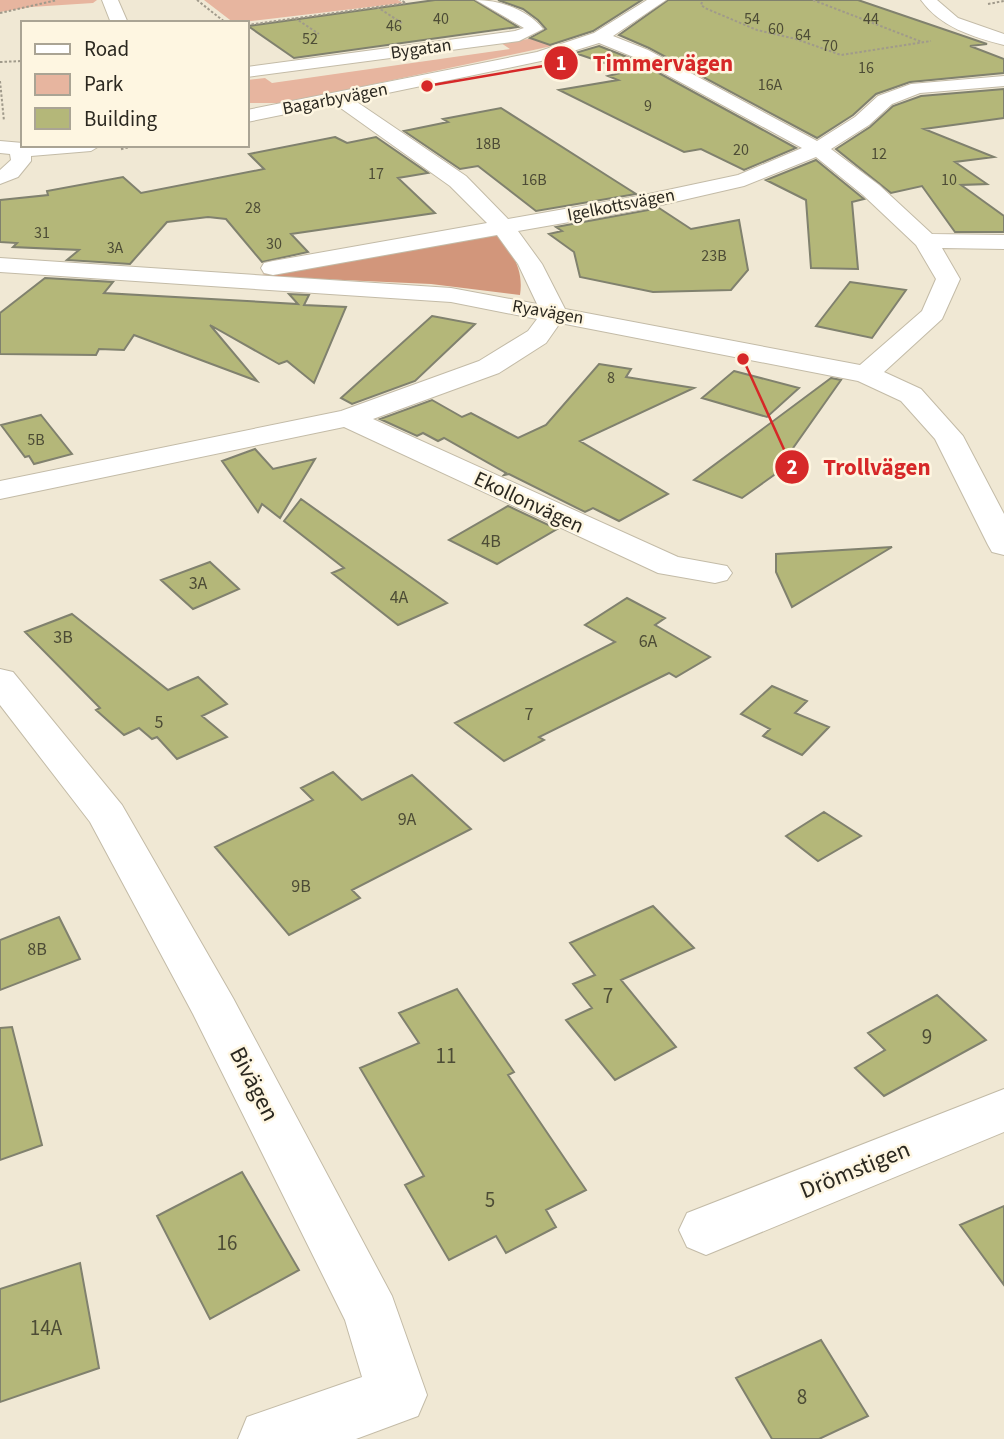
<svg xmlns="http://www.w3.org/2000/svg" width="1004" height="1439" font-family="'Source Sans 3',sans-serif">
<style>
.green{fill:#e7b59f}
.forest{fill:#d2967b}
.building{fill:#b4b779;stroke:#80816e;stroke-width:2}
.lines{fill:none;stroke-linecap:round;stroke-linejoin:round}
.minor-casing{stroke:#c3bba7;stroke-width:2}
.path-far1{stroke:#a09a8b;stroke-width:2;stroke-dasharray:2.5 2;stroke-linecap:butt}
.path{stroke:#a09a8b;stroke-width:2.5;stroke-dasharray:2.5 2;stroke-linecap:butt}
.minor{fill:#fff;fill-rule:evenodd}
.labels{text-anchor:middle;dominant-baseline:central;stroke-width:5;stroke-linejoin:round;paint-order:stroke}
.far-number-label{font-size:16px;fill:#4d4c36}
.far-street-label{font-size:18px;fill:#2b2820;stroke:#fef6e1}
.number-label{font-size:18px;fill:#4d4c36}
.street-label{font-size:21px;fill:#2b2820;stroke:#fef6e1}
.near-number-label{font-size:21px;fill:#4d4c36}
.near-street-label{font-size:24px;fill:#2b2820;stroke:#fef6e1}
.leader{fill:none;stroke:#d62828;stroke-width:2.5}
.callout-dot{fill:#d62828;stroke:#fef6e1;stroke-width:2.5}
.mark-label{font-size:21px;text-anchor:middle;font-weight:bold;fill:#fff}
.callout-label{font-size:23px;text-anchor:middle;font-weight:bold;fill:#d62828;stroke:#fef6e1;stroke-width:5;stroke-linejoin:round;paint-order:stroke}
</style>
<rect width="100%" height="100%" fill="#f0e8d4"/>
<path class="green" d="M0 0H97L93 3 31 7 0 12Z
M204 0H398L403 3 234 23Z
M535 38 552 46 285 103H247V80L265 78 272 83 510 49 501 43Z"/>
<path class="forest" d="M498 233C512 253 524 269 520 295L431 284 276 277 262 274Z"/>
<path class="building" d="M435 0H474L518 27 294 58 248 26Z
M498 0H642L593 31 550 45 530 38 546 29 538 20 523 9Z
M668 0H858L987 44 970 46 1004 59V73L910 82 876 94 853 115 817 138 649 48 619 35Z
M599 46 635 60 796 148 744 170 701 149 684 152 559 90 618 80 608 76 628 71 575 53Z
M1004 89V118L924 129 994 157 955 162 987 184 961 185 1004 216V232H955L922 186 891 193 836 149 870 127 893 106 921 96Z
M501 108 614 180 636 194 536 211 478 166 460 169 404 131 448 122 443 119Z
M335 137 347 143 376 137 428 173 398 178 435 213 291 234 308 252 262 262 226 219 208 217 167 222 130 264 67 260 79 250 13 247 17 243 0 242V200L48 195 47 191 123 177 141 193 264 169 249 154Z
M816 160 864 199 852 202 858 269 811 268 806 200 766 180Z
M659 208 691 229 739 220 748 270 731 290 653 292 580 277 574 252 549 234 562 231 556 227Z
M45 278 113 282 104 293 298 304 289 294 309 295 304 305 346 307 314 383 287 361 279 364 210 325 257 381 134 335 124 350 99 349 96 355 0 354V313Z
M850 282 906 290 872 338 816 326Z
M432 316 475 324 415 381 352 404 341 398Z
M599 364 631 369 626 377 694 388 580 441 668 494 619 521 593 508 585 512 509 474 504 475 506 473 444 438 438 441 423 433 417 436 380 419 432 400 462 417 471 413 518 438 546 425Z
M734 371 799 388 767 417 702 398Z
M831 378 841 380 774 475 742 498 694 480Z
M41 415 72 454 34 464 29 456 25 457 1 425Z
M255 449 273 469 315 459 280 518 262 504 258 512 222 461Z
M301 499 447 603 398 625 332 573 344 568 284 521Z
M508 506 557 529 497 564 449 540Z
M892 547 792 607 776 572V554Z
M210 562 239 589 193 609 161 580Z
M627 598 665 618 655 625 710 657 676 677 669 673 539 737 544 740 504 761 455 723 615 642 585 625Z
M72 614 168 690 198 677 227 704 202 716 227 737 177 759 157 737 152 739 139 728 124 735 96 710 100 708 25 632Z
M772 686 807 701 795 713 829 727 802 755 763 736 770 729 741 714Z
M333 772 362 800 412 775 471 829 352 890 360 898 289 935 215 847 313 800 301 788Z
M824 812 861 836 818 861 786 836Z
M653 906 694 948 621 980 676 1047 615 1080 566 1020 592 1008 573 984 595 975 570 943Z
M59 917 80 959 0 990V940Z
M457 989 514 1072 508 1075 586 1190 546 1210 556 1227 506 1253 496 1236 449 1260 405 1185 424 1176 360 1068 419 1043 399 1013Z
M937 995 986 1040 884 1096 855 1068 885 1050 868 1033Z
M12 1027 42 1145 0 1160V1028Z
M242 1172 299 1270 210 1319 157 1216Z
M1004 1206V1285L960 1225Z
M80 1263 99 1368 0 1402V1289Z
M821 1340 868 1416 819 1439H772L736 1378Z"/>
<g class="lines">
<defs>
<path id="minor" d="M102 0H118L128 23H111Z
M476 0C500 0 528 10 543 29L519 41 247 77V67L515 31 524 28Z
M647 0H666L613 36 648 50 817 141 855 117 878 96 911 84 1004 76V86L920 93 892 104 869 125 831 149 879 185 932 234 1004 235V249L942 248 960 279 942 319 884 372 921 389 963 436 1004 514V555L992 552 988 545 935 439 901 401 858 381 560 323 546 343 499 373 373 419 678 557 727 566 732 573 727 580 715 583 658 573 344 427 0 499V481L341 411 479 361 528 331 537 319 451 302 0 272V258L451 288 537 304 518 264 497 235 273 275 264 273 261 268 264 263 273 261 487 223 450 186 335 104 247 122V110L537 52 594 33ZM599 43 636 58 802 148 738 175 644 195 508 219 466 176 354 100 541 61ZM816 157 863 195 916 245 936 279 922 311 860 365 565 309 542 264 518 231 644 209 744 186Z
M921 0H937L958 18 1004 34V45C973 37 940 27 921 0Z
M0 141 23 143V145H101L91 151 31 156V161L18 177 0 184V170L11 160 10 154 0 153Z
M0 669 13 672 122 805 233 998 392 1296 427 1395 418 1416 356 1439H238L247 1417 362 1377 345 1320 193 1014 90 822 0 705Z
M1004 1089V1132L706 1255 687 1247 679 1230 687 1213Z"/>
</defs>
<use href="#minor" class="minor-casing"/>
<path class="path-far1" d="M197 0 226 23
M813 0 922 42
M702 2 701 5 705 8 757 30 796 39 841 55 931 41
M988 4 1004 1
M377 7 402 23
M0 13 57 0
M295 18 319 34
M247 25 406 3 400 0
M0 62 23 61
M0 81 4 121"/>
<path class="path" d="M121 149 137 145"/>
<use href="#minor" class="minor"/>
</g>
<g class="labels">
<g class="far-number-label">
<text x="441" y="19">40</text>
<text x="752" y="19">54</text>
<text x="871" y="19">44</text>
<text x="394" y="26">46</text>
<text x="776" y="29">60</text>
<text x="803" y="35">64</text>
<text x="310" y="39">52</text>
<text x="830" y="46">70</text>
<text x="866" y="68">16</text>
<text x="770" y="85">16A</text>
<text x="648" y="106">9</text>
<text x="488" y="144">18B</text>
<text x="741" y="150">20</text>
<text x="879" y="154">12</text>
<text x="376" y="174">17</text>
<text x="534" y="180">16B</text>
<text x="949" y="180">10</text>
<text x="253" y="208">28</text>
<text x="42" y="233">31</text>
<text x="274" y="244">30</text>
<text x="115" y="248">3A</text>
<text x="714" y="256">23B</text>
<text x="611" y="378">8</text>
<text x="36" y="440">5B</text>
</g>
<g class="far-street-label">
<text transform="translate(421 49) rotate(-8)">Bygatan</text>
<text transform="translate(335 99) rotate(-11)">Bagarbyvägen</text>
<text transform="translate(621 205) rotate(-11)">Igelkottsvägen</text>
<text transform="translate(548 312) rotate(10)">Ryavägen</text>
</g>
<g class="number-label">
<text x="491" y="541">4B</text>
<text x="198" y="583">3A</text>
<text x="399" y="597">4A</text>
<text x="63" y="637">3B</text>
<text x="648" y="641">6A</text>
<text x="529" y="714">7</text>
<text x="159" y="722">5</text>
<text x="407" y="819">9A</text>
<text x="301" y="886">9B</text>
<text x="37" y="949">8B</text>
</g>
<g class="street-label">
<text transform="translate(529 502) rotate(25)">Ekollonvägen</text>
</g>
<g class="near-number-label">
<text x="608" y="996">7</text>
<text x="927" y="1037">9</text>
<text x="446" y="1056">11</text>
<text x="490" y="1200">5</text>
<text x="227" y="1243">16</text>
<text x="46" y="1328">14A</text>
<text x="802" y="1397">8</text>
</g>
<g class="near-street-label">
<text transform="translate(254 1084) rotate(63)">Bivägen</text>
<text transform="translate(855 1170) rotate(-22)">Drömstigen</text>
</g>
</g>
<path class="leader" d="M427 86L561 63M743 359L792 467"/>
<g class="callout-dot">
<circle cx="427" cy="86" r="7"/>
<circle cx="743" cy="359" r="7"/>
<circle cx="561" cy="63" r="18"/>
<circle cx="792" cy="467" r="18"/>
</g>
<g class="mark-label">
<text x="561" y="70">1</text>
<text x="792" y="474">2</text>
</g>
<g class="callout-label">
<text x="663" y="71">Timmervägen</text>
<text x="877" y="475">Trollvägen</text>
</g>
<rect x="21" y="21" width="228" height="126" fill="#fef6e1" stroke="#aaa494" stroke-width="2"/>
<rect x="35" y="44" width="35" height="10" fill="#ffffff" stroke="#aaa494" stroke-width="2"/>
<text x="84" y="56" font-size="21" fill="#2b2820">Road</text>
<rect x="35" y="74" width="35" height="21" fill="#e7b59f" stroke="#aaa494" stroke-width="2"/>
<text x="84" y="91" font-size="21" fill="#2b2820">Park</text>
<rect x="35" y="108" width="35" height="21" fill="#b4b779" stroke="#aaa494" stroke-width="2"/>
<text x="84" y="126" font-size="21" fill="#2b2820">Building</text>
</svg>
